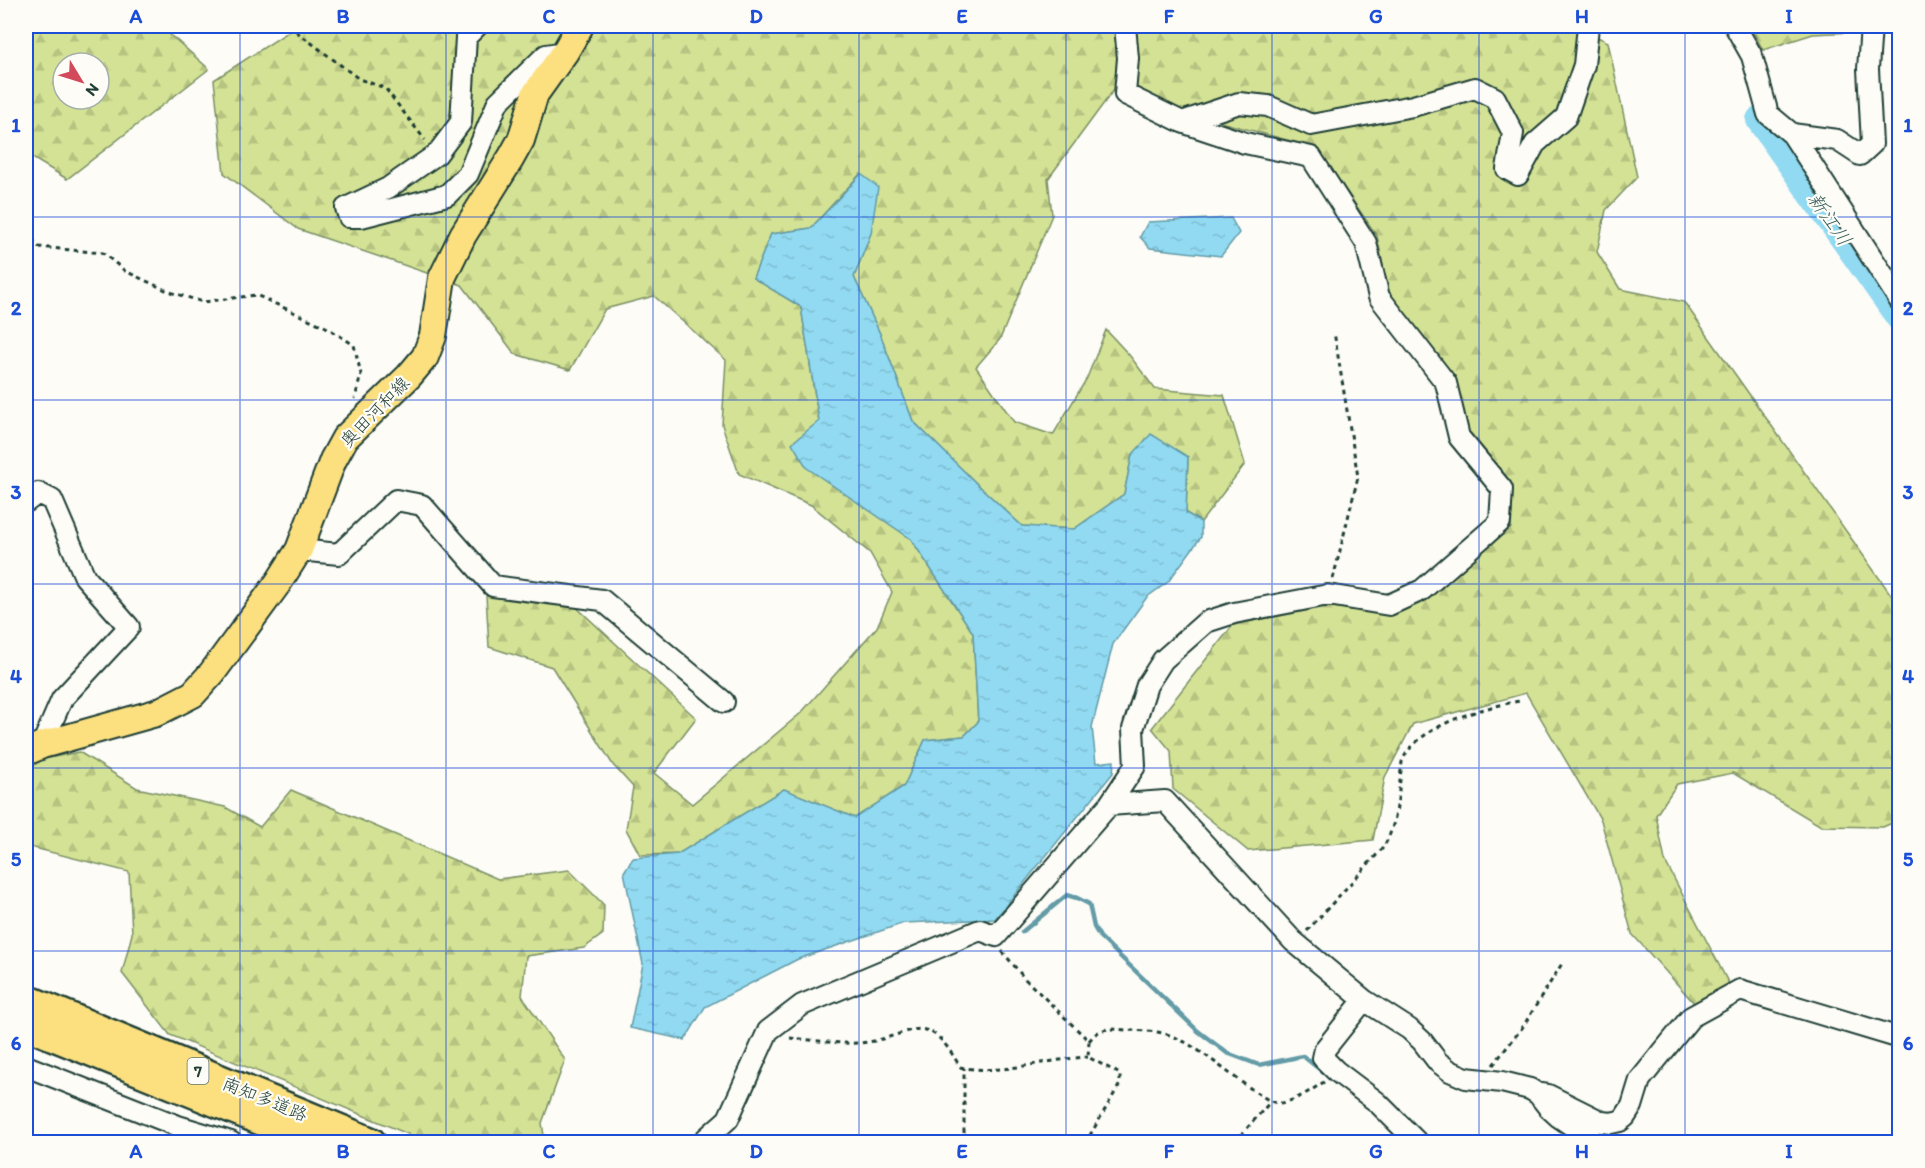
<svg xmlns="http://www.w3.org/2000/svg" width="1925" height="1168" font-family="Itim,'Klee One',sans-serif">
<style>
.forest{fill:url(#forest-firs);stroke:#7a9064;stroke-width:1.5;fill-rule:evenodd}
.water{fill:url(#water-ripples);stroke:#639ba6;stroke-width:1.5}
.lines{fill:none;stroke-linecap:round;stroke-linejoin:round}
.stream{stroke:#639ba6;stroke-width:4.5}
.river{stroke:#91daf2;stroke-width:28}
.minor-casing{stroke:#1f3d34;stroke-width:24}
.major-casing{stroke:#1f3d34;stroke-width:30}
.highway-casing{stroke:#1f3d34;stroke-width:33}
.path{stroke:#1f3d34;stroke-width:3;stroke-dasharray:4.5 4.5;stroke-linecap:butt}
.minor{stroke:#fdfcf7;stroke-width:20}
.major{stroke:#fce080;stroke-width:26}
.highway{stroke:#fce080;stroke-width:28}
.grid{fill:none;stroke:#1d4ed8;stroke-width:1.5;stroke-opacity:0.55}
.labels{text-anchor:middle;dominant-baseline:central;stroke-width:4.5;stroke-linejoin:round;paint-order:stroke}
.shield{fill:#fdfcf7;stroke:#62766e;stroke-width:1.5}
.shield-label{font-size:16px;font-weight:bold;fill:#1f3d34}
.street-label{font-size:18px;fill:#1f3d34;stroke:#fdfcf7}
.water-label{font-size:20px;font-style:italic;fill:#365c5a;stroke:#fdfcf7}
.neatline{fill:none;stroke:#1d4ed8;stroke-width:2}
.grid-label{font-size:20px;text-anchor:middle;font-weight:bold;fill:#1d4ed8}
</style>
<defs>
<pattern id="forest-firs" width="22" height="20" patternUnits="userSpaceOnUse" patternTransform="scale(1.5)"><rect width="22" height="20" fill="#d4e295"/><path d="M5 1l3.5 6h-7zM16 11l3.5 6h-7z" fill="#b6c381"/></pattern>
<pattern id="water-ripples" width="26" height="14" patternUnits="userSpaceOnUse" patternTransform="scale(1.5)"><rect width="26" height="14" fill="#91daf2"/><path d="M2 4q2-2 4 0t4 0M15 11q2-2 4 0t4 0" fill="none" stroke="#7dbcd0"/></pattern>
</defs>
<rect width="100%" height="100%" fill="#fdfcf7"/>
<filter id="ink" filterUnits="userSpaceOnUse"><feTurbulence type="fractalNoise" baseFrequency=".0167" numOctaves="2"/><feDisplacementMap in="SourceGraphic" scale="12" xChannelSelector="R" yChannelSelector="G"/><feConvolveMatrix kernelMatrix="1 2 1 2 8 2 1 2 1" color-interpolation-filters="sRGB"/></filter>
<g filter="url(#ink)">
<path class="forest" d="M26 26H163L165 30 209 69 67 179 26 154V138L33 121 26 113ZM63 63H99V99H63Z
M297 26H1575L1608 42 1637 177 1606 210 1597 252 1620 289 1684 302 1899 606V820L1883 827 1821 826 1733 773 1677 784 1656 815 1665 861 1730 986 1695 1004 1632 934 1601 820 1526 693 1413 724 1385 777 1373 840 1248 851 1173 789 1171 751 1152 728 1233 625 1330 606 1391 614 1429 595 1511 528 1513 488 1467 431 1456 383 1389 296 1377 236 1317 148 1183 112 1118 84 1048 179 1052 215 1000 339 976 367 1014 422 1053 435 1087 378 1106 330 1130 356 1155 389 1224 395 1245 464 1201 522 1186 513 1188 457 1132 455 1124 494 1074 529 1022 526 976 483 913 421 881 336 854 277 871 233 860 174 811 228 771 234 753 278 801 307 819 422 793 443 862 504 911 539 973 633 978 722 964 736 925 740 904 786 855 818 784 789 678 854 640 855 626 829 633 787 613 765 552 667 489 647 486 595 574 605 696 718 654 773 692 804 801 713 877 627 892 592 870 553 811 505 739 474 722 425 726 360 654 296 605 309 570 370 515 354 462 285 298 229 224 173 214 80Z
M1750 26H1856L1854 32 1813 34 1763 50Z
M79 752 137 788 225 807 260 827 291 790 498 879 569 870 604 905 603 934 584 948 526 956 522 996 565 1060 542 1123 545 1142H427L170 1035 122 973 132 934 129 872 26 846V769L44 759Z"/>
<path class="water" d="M861 174 878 187 871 233 854 277 881 336 913 421 976 483 1022 526 1074 529 1124 494 1132 455 1151 434 1188 457 1186 513 1201 522V537L1168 582 1147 597 1113 644 1092 727 1096 763 1114 761 1113 773 995 919 904 923 798 959 705 1007 685 1040 630 1028 643 964 624 872 633 858 678 854 784 789 855 818 904 786 925 740 964 736 978 722 973 633 911 539 807 468 792 443 819 421 801 307 753 278 771 234 811 228Z
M1231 218 1239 233 1221 256 1150 248 1140 237 1148 222Z"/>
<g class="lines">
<path class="stream" d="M1022 932 1067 895 1077 898 1089 904 1094 927 1100 937 1198 1031 1227 1053 1259 1065 1303 1056 1324 1073"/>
<path class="river" d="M1760 120 1900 318"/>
<defs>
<path id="minor" d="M477 26 466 37 461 122 437 154 388 188 346 208 349 217H361L447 195 468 174 498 102 546 55 565 52
M1735 26 1752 56 1768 114 1792 134 1900 301
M1182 122 1239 103 1268 106 1311 125 1413 106 1475 88 1495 98 1513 133 1507 169 1518 175 1535 144 1566 117 1584 65 1588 26
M1792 134 1837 140 1860 155 1872 144 1868 69 1871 26
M26 502 38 493 52 500 85 577 129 627 62 699 42 745
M299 550 339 554 396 500 422 505 493 586 602 600 724 702
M1109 805 1165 801 1293 941 1364 1000 1409 1029 1422 1041 1438 1062 1450 1071 1466 1078 1502 1082 1530 1089 1538 1094 1548 1107 1559 1117 1596 1142
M1364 1000 1325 1049 1323 1058 1336 1071 1377 1102 1417 1142
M26 1066 178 1126 231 1142
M1541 1094 1548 1095 1602 1122 1611 1123 1620 1121 1625 1117 1632 1106 1640 1080 1691 1017 1740 990 1900 1038
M702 1142 728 1119 768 1031 802 1005 980 930 996 936 1109 805 1135 766 1133 729 1147 685 1163 660 1206 622 1234 613 1328 595 1389 605 1422 590 1500 522 1502 489 1459 437 1446 383 1379 297 1366 243 1311 157 1245 143 1182 122 1125 94 1128 58 1125 26"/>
<path id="major" d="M26 752 42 745 156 713 193 694 212 673 278 583 299 550 333 460 345 438 409 376 425 357 433 336 442 278 463 235 511 158 521 140 535 94 565 52 580 26"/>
<path id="highway" d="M26 999 371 1142
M26 1025 314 1142"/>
</defs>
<use href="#minor" class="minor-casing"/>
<use href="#major" class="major-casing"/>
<use href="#highway" class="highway-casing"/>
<path class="path" d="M289 26 359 79 385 88 425 140
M26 233 39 247 103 253 125 271 170 292 203 302 256 295 326 327 354 345 361 374 355 399
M1333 579 1358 477 1334 332
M1307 931 1382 849C1399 824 1398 791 1402 762 1415 726 1486 706 1521 701
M1002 951 1025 979 1089 1041 1088 1057 1120 1074V1084L1086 1142
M790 1038C812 1040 837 1044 859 1043 912 1039 924 1003 960 1067 1002 1076 1045 1059 1088 1057
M1089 1041C1100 1026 1110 1029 1126 1030 1143 1031 1161 1030 1177 1038 1204 1051 1228 1074 1253 1090 1261 1095 1269 1102 1278 1103 1291 1104 1313 1089 1324 1082
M1493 1065 1522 1028 1563 962
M964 1142V1068
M1235 1142 1271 1101"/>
<use href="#minor" class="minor"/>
<use href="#major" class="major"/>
<use href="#highway" class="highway"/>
</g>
</g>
<path class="grid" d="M240 26V1142M446 26V1142M653 26V1142M859 26V1142M1066 26V1142M1272 26V1142M1479 26V1142M1685 26V1142M26 217H1900M26 400H1900M26 584H1900M26 768H1900M26 951H1900"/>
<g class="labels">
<rect class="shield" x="187.5" y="1058" width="21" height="26" rx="4.5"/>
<g class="shield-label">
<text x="198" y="1071">7</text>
</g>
<g class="street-label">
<text transform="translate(375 412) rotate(-46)">奥田河和線</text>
<text transform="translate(265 1099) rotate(22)">南知多道路</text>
</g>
<g class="water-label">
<text transform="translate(1830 219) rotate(55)">新江川</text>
</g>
</g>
<rect width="1925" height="1168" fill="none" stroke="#fdfcf7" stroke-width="66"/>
<g transform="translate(81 81) rotate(128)"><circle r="28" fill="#fdfcf7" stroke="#a4b0a9" stroke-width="1.5"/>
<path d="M0-4.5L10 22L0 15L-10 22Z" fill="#d1495b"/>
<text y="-9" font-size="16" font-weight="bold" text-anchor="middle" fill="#1f3d34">N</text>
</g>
<rect x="33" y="33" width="1859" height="1102" class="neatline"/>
<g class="grid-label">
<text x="136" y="23">A</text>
<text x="343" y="23">B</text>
<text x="549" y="23">C</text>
<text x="756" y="23">D</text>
<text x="962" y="23">E</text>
<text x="1169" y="23">F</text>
<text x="1376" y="23">G</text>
<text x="1582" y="23">H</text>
<text x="1789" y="23">I</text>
<text x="16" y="132">1</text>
<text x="1908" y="132">1</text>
<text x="16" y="315">2</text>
<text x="1908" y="315">2</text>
<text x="16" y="499">3</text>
<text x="1908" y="499">3</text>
<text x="16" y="683">4</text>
<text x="1908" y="683">4</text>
<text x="16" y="866">5</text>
<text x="1908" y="866">5</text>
<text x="16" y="1050">6</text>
<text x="1908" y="1050">6</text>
<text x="136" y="1158">A</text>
<text x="343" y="1158">B</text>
<text x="549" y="1158">C</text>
<text x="756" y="1158">D</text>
<text x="962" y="1158">E</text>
<text x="1169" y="1158">F</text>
<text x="1376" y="1158">G</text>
<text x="1582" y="1158">H</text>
<text x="1789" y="1158">I</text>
</g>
</svg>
